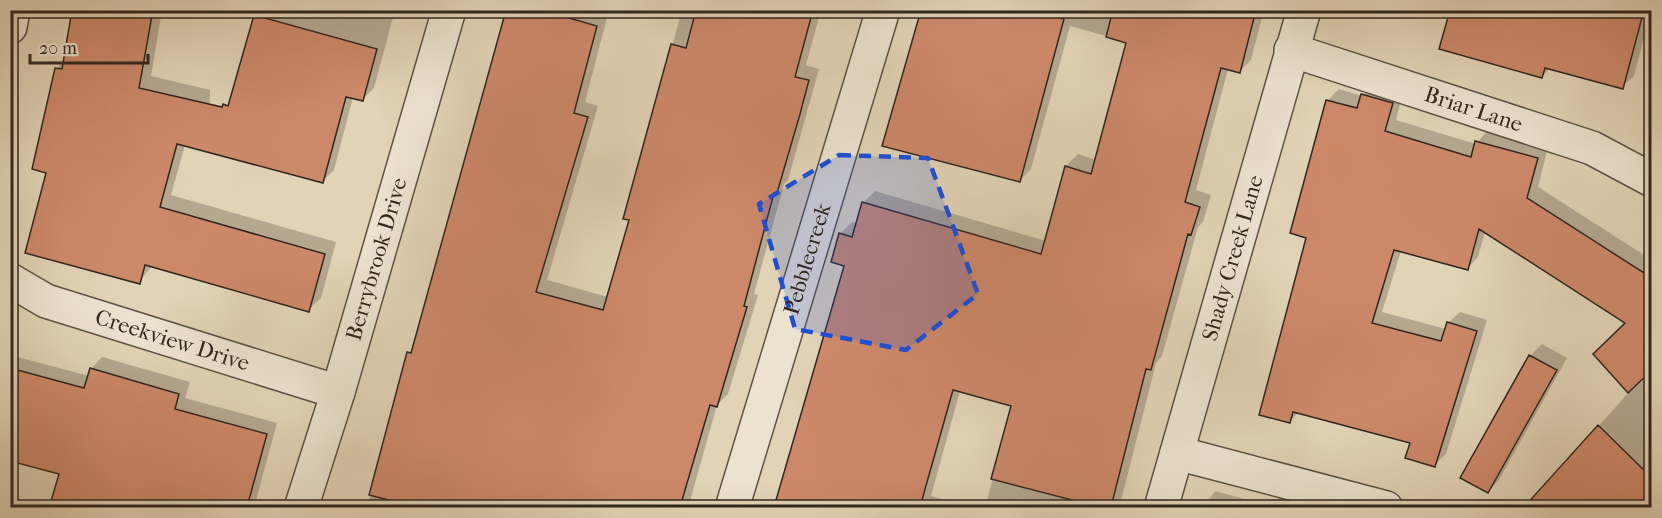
<svg xmlns="http://www.w3.org/2000/svg" width="1662" height="518" font-family="'IM FELL French Canon',serif">
<style>
.shadow{fill:#0003}
.building{fill:#cd886a;stroke:#31271f;stroke-width:1.5}
.lines{fill:none;stroke-linecap:round;stroke-linejoin:round}
.minor-casing{stroke:#5d5245;stroke-width:36}
.minor{stroke:#ece2d0;stroke-width:33}
.marked{fill:#1d4ed8;fill-opacity:0.2;stroke:#1d4ed8;stroke-width:4.5;stroke-dasharray:12 8;stroke-linejoin:round}
.labels{text-anchor:middle;dominant-baseline:central;stroke-width:6;stroke-linejoin:round;paint-order:stroke}
.street-label{font-size:22px;fill:#31271f;stroke:#ece2d0}
</style>
<rect width="100%" height="100%" fill="#e1d3b6"/>
<filter id="stains"><feTurbulence type="fractalNoise" baseFrequency=".00333" numOctaves="4"/><feColorMatrix values="0 0 0 0 .2 0 0 0 0 .09 0 0 0 0 .02 0 0 0 .5 -.17"/></filter>
<radialGradient id="worn" r=".72"><stop offset=".6" stop-color="#630" stop-opacity="0"/><stop offset="1" stop-color="#630" stop-opacity=".3"/></radialGradient>
<path class="shadow" d="M74 10H162L151 76 210 90 209 136 185 145 171 195 336 242 321 298 308 310 152 266 139 282 48 172 56 69 65 60Z
M260 10H395L374 88 362 100 353 97 334 170 322 182 255 15Z
M507 10H609L585 102 598 106 547 280 608 297 631 219 625 218 682 10H821L806 65 819 69 788 180 784 184 754 294 758 295 728 394 717 405 688 508H367L409 353 414 347 448 218 465 169Z
M917 10H1264L1251 60 1239 72 1228 69 1196 190 1211 195 1203 222 1198 227 1162 356 1156 363 1122 497 1114 508H985L1012 405 960 391 931 496 975 508H776L846 265 840 234 852 222 857 223 863 203 875 191 1046 241 1066 166 1078 154 1096 160 1128 42 1070 26 1031 169 1019 181 921 16 916 14Z
M1445 10H1651L1634 76 1622 87 1550 68 1542 77Z
M1374 84 1403 92 1396 120 1476 144 1488 130 1548 147 1538 187 1652 260V508H1526L1629 392 1595 354 1627 323 1485 232 1478 257 1467 269 1401 251 1382 312 1446 329 1448 323 1460 312 1487 320 1446 454 1434 465 1412 442 1299 412 1290 421 1308 237 1327 101 1339 89 1362 96Z
M1542 344 1567 358 1499 480 1488 492 1463 477 1530 356Z
M10 355 89 376 91 369 102 357 190 382 185 398 277 423 254 508H168L157 505 156 508H51L61 473 10 460Z
M1215 491 1271 506 1282 495 1312 503 1310 508H1203Z"/>
<path class="building" d="M72 10H153L139 88 222 107 223 104 228 106 254 15 377 49 363 101 346 97 323 183 177 144 160 207 325 254 309 312 145 265 140 284 25 253 46 173 32 169 55 68 62 69Z
M506 10H541L597 26 574 113 588 117 536 292 603 310 629 220 623 219 671 44 686 48 696 10H813L795 77 809 80 800 114 777 193H774L744 306 747 307 717 407 710 405 680 507H416L369 495 407 352 411 353Z
M921 10H1036L1064 19 1020 182 882 146Z
M1113 10H1256L1240 73 1221 68 1185 202 1200 207 1191 235 1188 234 1151 370 1146 369 1111 507H1099L991 479 1011 406 953 390 920 507H774L844 266 831 262 839 233 852 237 862 202 1041 254 1065 166 1091 174 1126 43 1106 37Z
M1450 10H1644L1623 89 1545 68 1542 78 1439 49Z
M1361 94 1393 103 1385 131 1471 157 1475 141 1538 158 1527 198 1652 278V370L1628 393 1593 354 1625 323 1479 229 1468 270 1394 250 1372 323 1441 341 1447 322 1477 331 1435 467 1405 458 1410 443 1293 412 1290 423 1259 415 1306 238 1290 233 1326 100 1357 108Z
M1529 355 1557 370 1488 493 1460 478Z
M10 368 84 388 90 368 179 394 175 409 267 434 247 507H72L51 501 59 474 10 461Z
M1598 425 1652 478V507H1524Z"/>
<g class="lines">
<defs>
<g id="minor">
<path d="M10 27 13 10"/>
<path id="s1" d="M1291 50 1592 148 1652 180"/>
<path id="s2" d="M10 280 46 301 338 392"/>
<path d="M1177 453 1386 508"/>
<path id="s3" d="M301 508 338 392 449 10"/>
<path id="s4" d="M732 508 883 10"/>
<path id="s5" d="M1161 508 1304 10"/>
</g>
</defs>
<use href="#minor" class="minor-casing"/>
<use href="#minor" class="minor"/>
</g>
<path class="marked" d="M839 155 928 158 978 294 906 350 795 329 759 204Z"/>
<g class="labels">
<g class="street-label">
<text stroke="none"><textPath href="#s1" startOffset="192">Briar Lane</textPath></text>
<text stroke="none"><textPath href="#s3" startOffset="260">Berrybrook Drive</textPath></text>
<text stroke="none"><textPath href="#s4" startOffset="260">Pebblecreek</textPath></text>
<text stroke="none"><textPath href="#s5" startOffset="260">Shady Creek Lane</textPath></text>
<text stroke="none"><textPath href="#s2" startOffset="174">Creekview Drive</textPath></text>
</g>
</g>
<rect width="1662" height="518" fill="none" stroke="#e1d3b6" stroke-width="36"/>
<rect x="12" y="12" width="1638" height="494" fill="none" stroke="#31271f" stroke-width="3"/>
<rect x="18" y="18" width="1626" height="482" fill="none" stroke="#31271f" stroke-width="1.5"/>
<path d="M30 54v9h118v-9" fill="none" stroke="#31271f" stroke-width="3"/>
<text x="39" y="54" font-size="18" fill="#31271f" stroke="#ece2d0" stroke-width="4.5" paint-order="stroke">20 m</text>
<rect width="100%" height="100%" filter="url(#stains)"/>
<rect width="100%" height="100%" fill="url(#worn)"/>
</svg>
